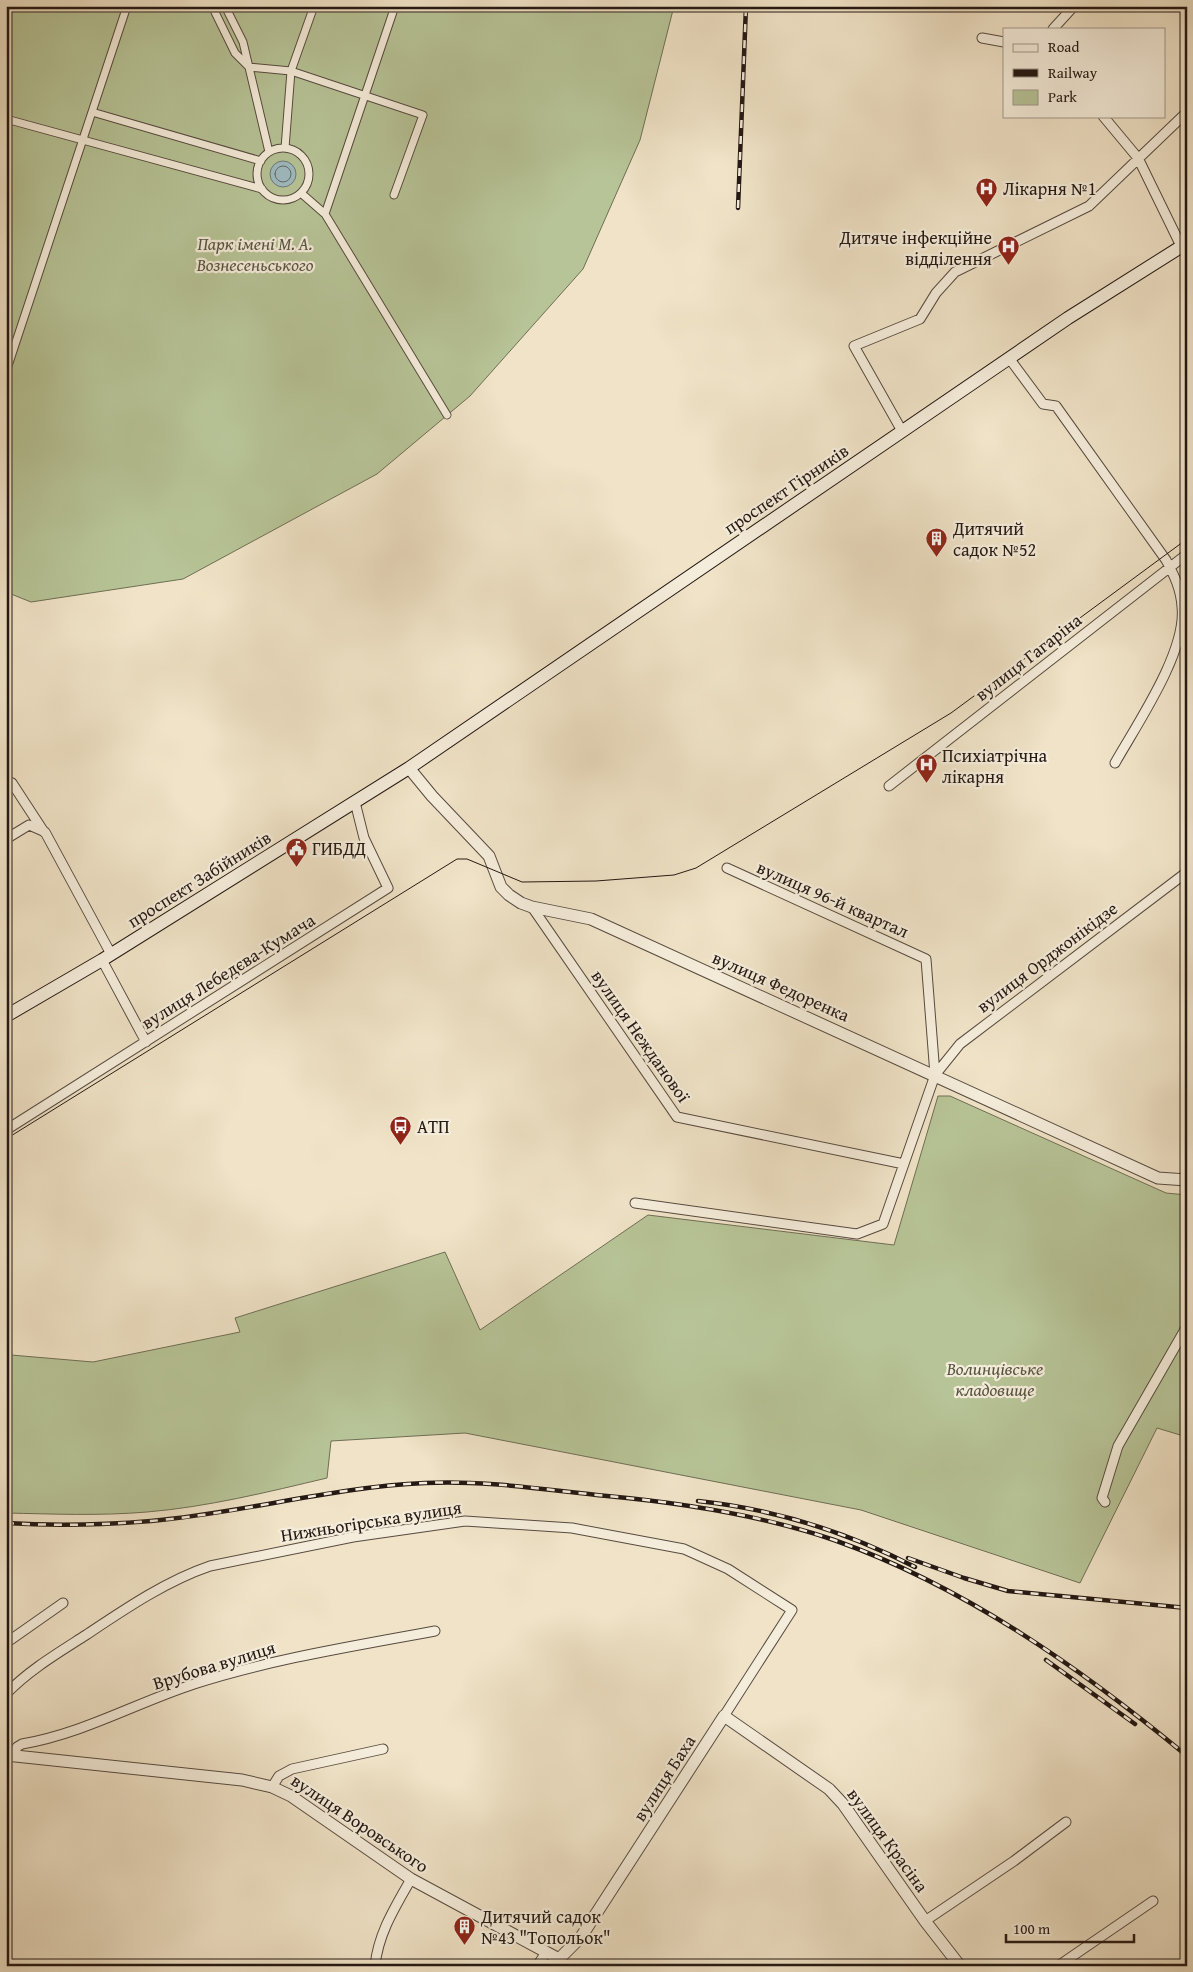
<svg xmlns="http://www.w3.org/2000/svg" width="1193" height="1972" font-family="'Gentium Book Plus',serif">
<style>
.green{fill:#b7c497;stroke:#6e6e55}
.water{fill:#9fbbc0;stroke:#6e7a7b}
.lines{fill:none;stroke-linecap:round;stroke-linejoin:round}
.shore{stroke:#626a6a;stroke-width:1}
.pedestrian-casing{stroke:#574b40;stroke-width:9}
.minor-casing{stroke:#574b40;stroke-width:11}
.tertiary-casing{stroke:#574b40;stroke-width:13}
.secondary-casing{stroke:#241813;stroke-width:14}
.pedestrian{stroke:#f5eddb;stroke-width:7}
.minor{stroke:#f5eddb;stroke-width:9}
.tertiary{stroke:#f5eddb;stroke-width:11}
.secondary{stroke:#f5eddb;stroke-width:12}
.tram{stroke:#241813;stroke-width:1}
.rail-casing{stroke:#241813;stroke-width:4.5}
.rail{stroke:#f5eddb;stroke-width:2.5;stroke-dasharray:8;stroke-linecap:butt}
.labels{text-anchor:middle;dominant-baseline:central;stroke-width:4.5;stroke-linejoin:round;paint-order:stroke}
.poi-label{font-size:18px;fill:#241813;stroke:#f5eddb;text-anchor:start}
.park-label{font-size:18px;font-style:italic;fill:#575441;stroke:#f5eddb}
.street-label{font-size:18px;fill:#241813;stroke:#f5eddb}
</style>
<rect width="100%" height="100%" fill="#f0e3c7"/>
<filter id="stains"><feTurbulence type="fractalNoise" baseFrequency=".004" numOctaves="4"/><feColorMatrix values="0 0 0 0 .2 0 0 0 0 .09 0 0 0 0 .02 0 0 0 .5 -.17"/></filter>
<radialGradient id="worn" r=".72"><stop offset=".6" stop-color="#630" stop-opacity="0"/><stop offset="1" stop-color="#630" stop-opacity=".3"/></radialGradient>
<path class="green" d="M6 6H674L640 140 583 269 470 396 377 474 183 579 31 602 6 592Z
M938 1096H950L1166 1193 1187 1195V1437L1157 1428 1080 1583 861 1510 465 1433 331 1441 327 1478C268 1492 207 1507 147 1512 100 1516 53 1514 6 1513V1357L11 1355 93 1362 240 1332 235 1318 445 1252 480 1330 648 1215 894 1245Z"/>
<path class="water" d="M270 174a13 13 0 1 1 26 0a13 13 0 1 1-26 0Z"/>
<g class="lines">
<path class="shore" d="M275 174a8 8 0 1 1 16 0a8 8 0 1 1-16 0Z"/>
<defs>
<path id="pedestrian" d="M212 6 235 53 249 67 291 71 423 115 394 195
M225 6 243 42 269 152
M92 112 261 161
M6 119 262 189
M285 148 291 71 314 6
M257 174a26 26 0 1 1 52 0a26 26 0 1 1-52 0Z
M301 193 325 214 447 415
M325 214 395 6
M6 372 127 6"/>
<path id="minor" d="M1053 29 1074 6
M982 38 1004 42
M1103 116 1138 158 1181 246
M1009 358 1043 404 1056 406 1166 560C1174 575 1181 589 1182 607 1187 651 1137 724 1115 763
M902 431 854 346 920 319 936 293 955 272 1089 206 1187 112
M6 780 12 783 44 832
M889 786 1187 554
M6 839 29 825 45 832 111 954
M532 907 677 1117 904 1164
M102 960 146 1042
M935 1075 960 1044 1187 872
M6 1130 388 888 364 838 355 802
M635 1203 857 1234 883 1224 935 1075 926 959 727 868
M1105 1502 1102 1498 1118 1446 1187 1326
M6 1643 63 1603
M6 1694C29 1670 58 1653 86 1635 125 1609 166 1581 210 1566L353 1537 465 1521 572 1528 684 1549 728 1569 792 1610 724 1716
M14 1755 17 1747 22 1744C82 1734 136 1703 194 1684 272 1659 354 1646 435 1631
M272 1787 279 1776 292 1769 383 1749
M925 1921 1014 1861 1066 1822
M375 1966C378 1934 395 1907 411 1879
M537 1966 545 1954
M1058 1966 1153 1901"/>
<path id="tertiary" d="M409 768 432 796 489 856 501 887 509 895 521 903 532 907 591 919 1158 1178 1187 1180
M6 1755 242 1780 272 1787 291 1796 411 1879 559 1959 581 1937 724 1716 829 1789 843 1804 925 1921 960 1966"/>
<path id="secondary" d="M6 1016 102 960 409 768 1068 318 1187 243"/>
</defs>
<use href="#pedestrian" class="pedestrian-casing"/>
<use href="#minor" class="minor-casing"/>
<use href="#tertiary" class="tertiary-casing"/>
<use href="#secondary" class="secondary-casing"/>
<use href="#pedestrian" class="pedestrian"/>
<use href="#minor" class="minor"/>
<use href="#tertiary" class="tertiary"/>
<use href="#secondary" class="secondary"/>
<path class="tram" d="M6 1139 457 859H467L522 882 596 881 674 875 696 868 951 713 1187 539"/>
<defs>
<path id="rail" d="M738 208 746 6
M698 1501C774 1509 847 1532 915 1567
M6 1523C54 1526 103 1525 151 1521 243 1513 332 1487 425 1483 486 1480 546 1490 607 1496 683 1503 761 1515 834 1540 964 1586 1082 1669 1187 1756
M908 1558 964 1578 1008 1591 1187 1608
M1046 1660 1135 1724"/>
</defs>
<use href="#rail" class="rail-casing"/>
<use href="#rail" class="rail"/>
</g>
<defs>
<symbol id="hospital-pin" viewBox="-11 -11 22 30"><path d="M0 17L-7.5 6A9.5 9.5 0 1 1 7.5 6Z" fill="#8f2418" stroke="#f5eddb"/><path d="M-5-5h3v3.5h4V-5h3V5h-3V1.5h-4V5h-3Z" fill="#fff"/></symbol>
<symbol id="building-pin" viewBox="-11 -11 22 30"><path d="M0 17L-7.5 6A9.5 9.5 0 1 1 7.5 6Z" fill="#8f2418" stroke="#f5eddb"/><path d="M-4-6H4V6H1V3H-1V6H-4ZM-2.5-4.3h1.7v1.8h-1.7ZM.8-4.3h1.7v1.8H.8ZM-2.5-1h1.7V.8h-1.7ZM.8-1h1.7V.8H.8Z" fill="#fff"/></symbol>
<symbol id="civic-pin" viewBox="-11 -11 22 30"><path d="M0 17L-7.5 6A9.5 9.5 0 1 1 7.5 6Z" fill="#8f2418" stroke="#f5eddb"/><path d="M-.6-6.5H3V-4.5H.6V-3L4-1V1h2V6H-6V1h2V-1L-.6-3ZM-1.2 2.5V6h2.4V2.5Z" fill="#fff"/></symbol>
<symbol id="bus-pin" viewBox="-11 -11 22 30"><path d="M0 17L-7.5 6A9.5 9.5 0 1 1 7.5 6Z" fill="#8f2418" stroke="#f5eddb"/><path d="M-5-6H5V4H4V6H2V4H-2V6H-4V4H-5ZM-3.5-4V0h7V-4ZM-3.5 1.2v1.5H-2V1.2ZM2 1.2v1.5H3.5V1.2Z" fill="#fff"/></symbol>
</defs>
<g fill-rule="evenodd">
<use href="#hospital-pin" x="974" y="176" width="25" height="34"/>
<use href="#hospital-pin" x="996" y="234" width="25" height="34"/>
<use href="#building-pin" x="924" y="526" width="25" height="34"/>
<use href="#hospital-pin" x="914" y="752" width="25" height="34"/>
<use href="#civic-pin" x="284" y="836" width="25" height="34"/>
<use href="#bus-pin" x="388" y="1114" width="25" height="34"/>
<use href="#building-pin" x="452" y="1914" width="25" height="34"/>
</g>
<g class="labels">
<g class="poi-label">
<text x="1003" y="188">Лікарня №1</text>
<text x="992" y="237" text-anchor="end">Дитяче інфекційне<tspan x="992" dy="21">відділення</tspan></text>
<text x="953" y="528">Дитячий<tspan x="953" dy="21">садок №52</tspan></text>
<text x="942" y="755">Психіатрічна<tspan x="942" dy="21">лікарня</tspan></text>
<text x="312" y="848">ГИБДД</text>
<text x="417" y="1126">АТП</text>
<text x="481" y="1916">Дитячий садок<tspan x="481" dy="21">№43 "Топольок"</tspan></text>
</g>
<g class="park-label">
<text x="255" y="243">Парк імені М. А.<tspan x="255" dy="21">Вознесеньського</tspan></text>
<text x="995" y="1368">Волинцівське<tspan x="995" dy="21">кладовище</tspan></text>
</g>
<g class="street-label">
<text transform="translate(786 489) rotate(-34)">проспект Гірників</text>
<text transform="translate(1028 657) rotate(-38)">вулиця Гагаріна</text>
<text transform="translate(199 879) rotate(-32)">проспект Забійників</text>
<text transform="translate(833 899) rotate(24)">вулиця 96-й квартал</text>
<text transform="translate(1047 957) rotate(-37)">вулиця Орджонікідзе</text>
<text transform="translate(228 971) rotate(-32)">вулиця Лебедєва-Кумача</text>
<text transform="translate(781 986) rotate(24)">вулиця Федоренка</text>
<text transform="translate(641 1036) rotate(55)">вулиця Нежданової</text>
<text transform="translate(371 1521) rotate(-9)">Нижньогірська вулиця</text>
<text transform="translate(214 1665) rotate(-17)">Врубова вулиця</text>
<text transform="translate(664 1778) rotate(-57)">вулиця Баха</text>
<text transform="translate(360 1823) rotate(34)">вулиця Воровського</text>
<text transform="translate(888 1840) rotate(54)">вулиця Красіна</text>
</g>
</g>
<rect width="1193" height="1972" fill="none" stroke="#f0e3c7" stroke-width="25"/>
<rect x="8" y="8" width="1178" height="1957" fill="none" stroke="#241813" stroke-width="2.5"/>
<rect x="12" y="12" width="1168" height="1947" fill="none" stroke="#241813"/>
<rect x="1003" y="28" width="162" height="90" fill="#f5eddb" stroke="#a1988b"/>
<rect x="1013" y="44" width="25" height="8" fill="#f5eddb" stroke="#a1988b"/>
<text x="1048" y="52" font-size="15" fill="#241813">Road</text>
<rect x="1013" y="69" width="25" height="8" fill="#241813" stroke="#a1988b"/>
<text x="1048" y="78" font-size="15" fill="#241813">Railway</text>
<rect x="1013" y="90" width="25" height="15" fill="#b7c497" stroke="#a1988b"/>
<text x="1048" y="102" font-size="15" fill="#241813">Park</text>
<path d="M1006 1934v8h128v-8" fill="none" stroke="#241813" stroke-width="2.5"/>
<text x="1013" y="1934" font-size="15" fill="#241813" stroke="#f5eddb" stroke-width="4" paint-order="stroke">100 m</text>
<rect width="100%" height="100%" filter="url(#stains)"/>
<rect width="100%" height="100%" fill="url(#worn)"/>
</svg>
